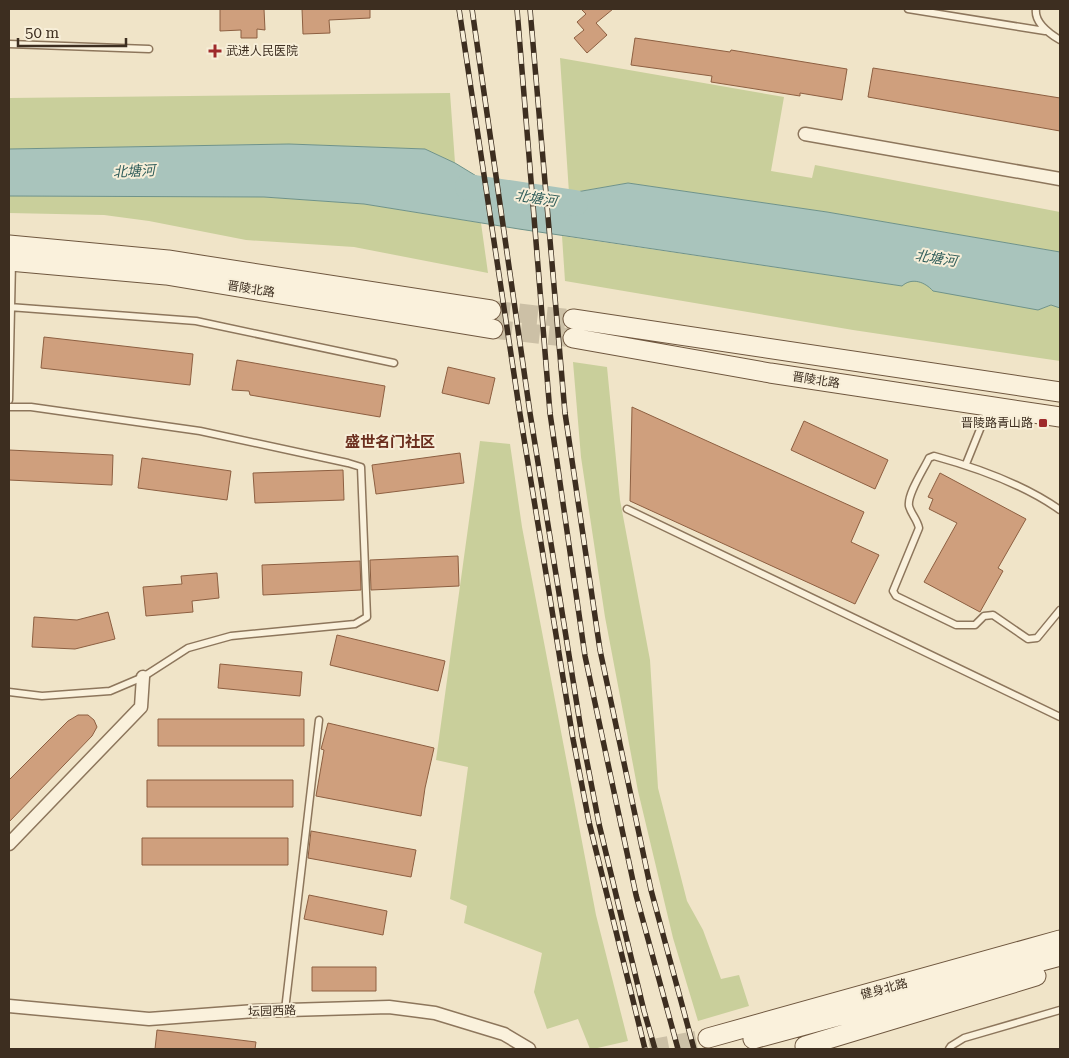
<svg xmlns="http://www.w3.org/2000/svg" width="1069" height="1058" font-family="'Roboto Serif','Noto Sans SC',serif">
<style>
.green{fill:#c9cf9b}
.water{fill:#a9c4bc;stroke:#6f938a}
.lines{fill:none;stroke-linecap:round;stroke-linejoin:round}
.river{stroke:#a9c4bc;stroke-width:26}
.building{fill:#cf9f7d;stroke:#8d5f41}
.secondary-tunnel{stroke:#ccc0a6;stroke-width:19;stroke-dasharray:19 9;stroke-linecap:butt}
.lane-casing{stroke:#8d765c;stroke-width:9}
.street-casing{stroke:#8d765c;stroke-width:15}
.secondary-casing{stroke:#6f573f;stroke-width:21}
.lane{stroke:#faf1dc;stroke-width:6}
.street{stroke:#faf1dc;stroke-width:12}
.secondary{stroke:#faf1dc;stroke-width:19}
.rail-casing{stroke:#3d2e20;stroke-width:5.5}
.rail{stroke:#f7eed8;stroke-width:4;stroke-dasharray:11;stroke-linecap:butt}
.poi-dot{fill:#9e2a2b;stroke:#f7eed8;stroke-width:2}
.labels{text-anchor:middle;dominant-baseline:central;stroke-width:4;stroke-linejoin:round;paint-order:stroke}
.poi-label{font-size:12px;fill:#3d2e20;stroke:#f7eed8;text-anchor:start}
.street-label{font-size:12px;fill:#3d2e20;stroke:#f7eed8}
.water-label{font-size:14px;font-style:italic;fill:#2f5d5a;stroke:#f7eed8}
.quarter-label{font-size:15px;font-weight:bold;fill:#6b2e1e;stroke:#f7eed8}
</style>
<rect width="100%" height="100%" fill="#f0e4c8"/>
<path class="green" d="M560 58 784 97 771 171 812 178 815 165 1060 212V252L827 212 628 183 569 193Z
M450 93 455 163 425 149 289 144 9 149V98Z
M9 196 264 197 364 204 481 223 488 273 354 247 246 240 149 221 104 215 9 213Z
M562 236 902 286 907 281H918L1038 310 1052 305 1060 308V361L853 330 565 281Z
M573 362 607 367 620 500 650 660 658 788 687 901 703 930 721 979 739 975 749 1006 698 1021 673 938 638 791 605 617 581 457Z
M480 441 510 444 522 527 596 915 628 1041 593 1049H590L578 1019 547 1029 534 992 542 953 464 923 467 906 450 899 468 767 436 760Z"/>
<path class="water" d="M289 144 425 149 455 163 519 202 628 183 827 212 1060 252V308L1051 305 1038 310 933 291C925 282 912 277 902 286L519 229 364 204 264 197 9 196V149Z"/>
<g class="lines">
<path class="river" d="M468 187 575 203"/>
</g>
<path class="building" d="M220 9H264L265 30 257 29V38H241V30L220 31Z
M302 9H370V18L329 20 330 33 303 34Z
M581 9H613L596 23 607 35 587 53 574 38 584 30 577 22 586 14Z
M635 38 730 52 731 50 847 69 842 100 800 93V96L711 82 712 76 631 65Z
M873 68 1060 98V131L868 97Z
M44 337 193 354 190 385 41 368Z
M237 360 385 386 380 417 250 395 249 391 232 390Z
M448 367 495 378 489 404 442 393Z
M632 407 864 512 851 542 879 555 855 604 630 501Z
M804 421 888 460 875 489 791 450Z
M9 450 113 455 112 485 9 480Z
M460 453 464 483 376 494 372 465Z
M142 458 231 471 227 500 138 488Z
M343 470 344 500 255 503 253 473Z
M940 473 1026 519 998 568 1003 571 980 612 924 582 957 523 929 509 933 499 928 497Z
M458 556 459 586 371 590 370 560Z
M360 561 361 590 263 595 262 565Z
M217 573 219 598 192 601 193 612 146 616 143 587 182 584 181 576Z
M108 612 115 639 75 649 32 647 34 617 77 620Z
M337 635 445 661 438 691 330 665Z
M220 664 302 672 300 696 218 688Z
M78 715H88L94 720 97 727 92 736 9 822V780L68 721Z
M158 719H304V746H158Z
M328 723 434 748 425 788 421 816 316 796 324 750 321 749Z
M147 780H293V807H147Z
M311 831 416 850 411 877 308 858Z
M142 838H288V865H142Z
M309 895 387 911 383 935 304 919Z
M312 967H376V991H312Z
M157 1030 256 1042 255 1049H155Z"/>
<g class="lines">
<path class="secondary-tunnel" d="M491 310 573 319
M493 329 573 338
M650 1049 708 1038"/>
<defs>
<path id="lane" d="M908 9 1045 31
M1036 9C1034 23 1050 34 1060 40
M9 44 149 49
M9 307 196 321 394 363
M9 400 12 262
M9 407H31L200 431 348 463 361 467 367 617 355 624 231 636 188 648 143 677 110 691 42 696 9 692
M966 464 989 407
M627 509 1060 717
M1060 510C1023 484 978 468 934 456L929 458C924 469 907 494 909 506 911 514 917 519 919 528L893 591 896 596 956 625H975L984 616 993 615 1028 639 1037 638 1060 610
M285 1010 319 720
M949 1049 951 1046 964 1038 1060 1010"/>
<path id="street" d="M805 134 1060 179
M9 844 141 707 143 677
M9 1006 149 1019 255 1011 389 1007 435 1013 504 1034 529 1049"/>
<path id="secondary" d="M9 245 168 260 491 310
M9 261 166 275 493 329
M573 319 1060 392
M573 338 770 373 1060 417
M708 1038 1060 940
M753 1039 1060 956
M805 1046 1036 976"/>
</defs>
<use href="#lane" class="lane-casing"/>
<use href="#street" class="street-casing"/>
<use href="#secondary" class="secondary-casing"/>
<use href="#lane" class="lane"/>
<use href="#street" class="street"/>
<use href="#secondary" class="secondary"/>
<defs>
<path id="rail" d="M459 9 520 414 573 739 589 822 645 1049
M472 9 530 413 582 736 599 824 644 1011 655 1049
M517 9 550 413 585 656 636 895 678 1049
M530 9 565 413 600 650 651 890 694 1049"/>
</defs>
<use href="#rail" class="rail-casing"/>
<use href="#rail" class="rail"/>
</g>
<g class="poi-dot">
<path d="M212.5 43.5h5v5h5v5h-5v5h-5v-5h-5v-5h5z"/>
<rect x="1038" y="418" width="10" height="10" rx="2.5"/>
</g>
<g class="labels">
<g class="poi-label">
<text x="226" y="51">武进人民医院</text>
<text x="1033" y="423" text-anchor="end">晋陵路青山路</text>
</g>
<g class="street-label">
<text transform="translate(251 289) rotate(9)">晋陵北路</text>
<text transform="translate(816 380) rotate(9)">晋陵北路</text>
<text transform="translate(884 989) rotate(-15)">健身北路</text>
<text transform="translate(272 1011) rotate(-2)">坛园西路</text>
</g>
<g class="water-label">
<text transform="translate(134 171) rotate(-3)">北塘河</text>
<text transform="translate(536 198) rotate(9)">北塘河</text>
<text transform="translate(936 258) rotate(9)">北塘河</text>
</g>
<g class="quarter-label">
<text x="390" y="442">盛世名门社区</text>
</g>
</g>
<rect width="1069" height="1058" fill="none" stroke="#3d2e20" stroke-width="20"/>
<path d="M18 38v8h108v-8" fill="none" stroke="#3d2e20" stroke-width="2.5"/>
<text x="25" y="38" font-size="15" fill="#3d2e20" stroke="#f7eed8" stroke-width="4" paint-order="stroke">50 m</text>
</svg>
